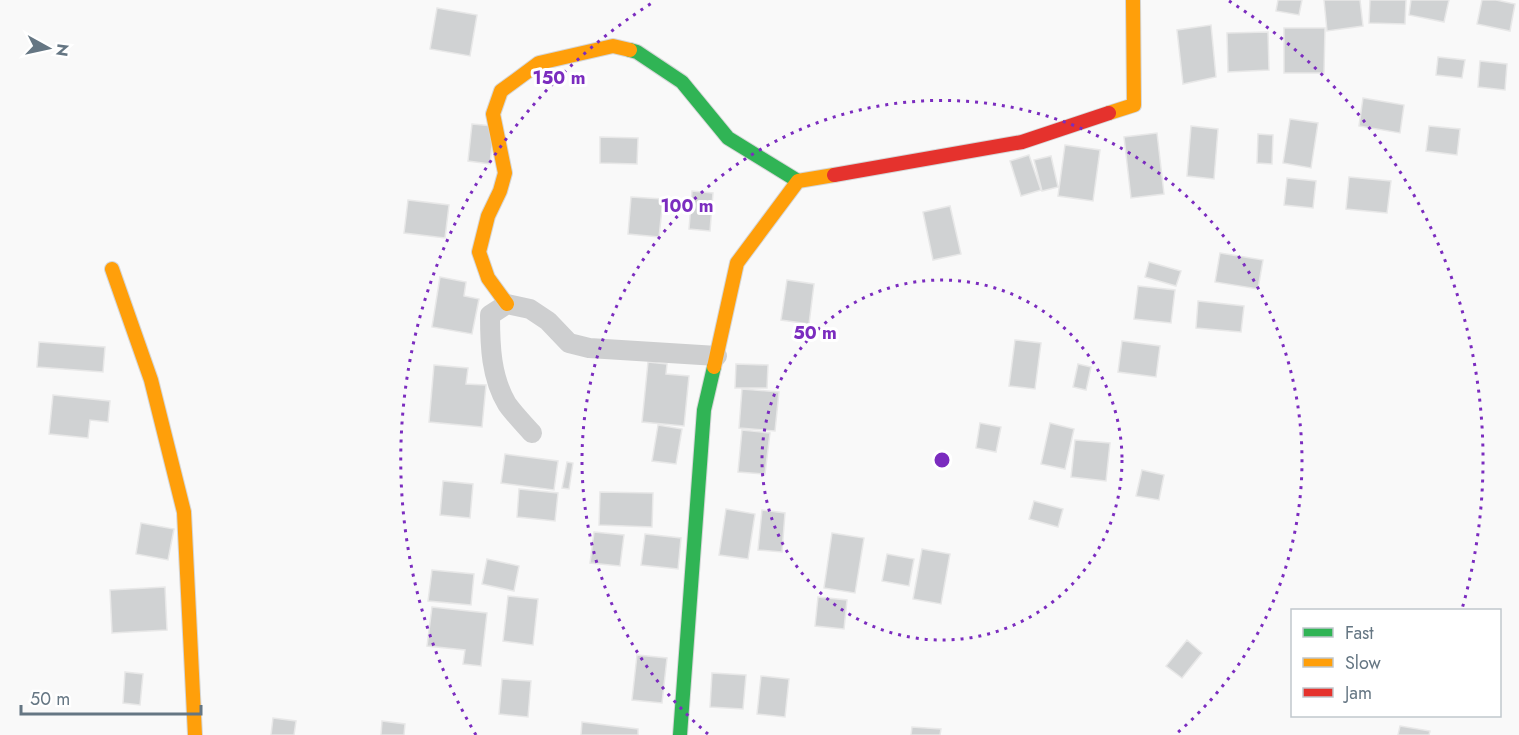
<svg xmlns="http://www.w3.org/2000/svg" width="1519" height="735" font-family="Jost,sans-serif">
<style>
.building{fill:#d0d2d3;stroke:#e8e8e8;stroke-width:1.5}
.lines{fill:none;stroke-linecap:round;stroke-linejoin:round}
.fast-casing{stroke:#d5d6d7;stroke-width:16}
.slow-casing{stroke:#d5d6d7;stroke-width:16}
.jam-casing{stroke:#d5d6d7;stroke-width:16}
.street{stroke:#cecfd0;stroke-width:20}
.fast{stroke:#30b455;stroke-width:14}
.slow{stroke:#ff9f0a;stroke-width:14}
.jam{stroke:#e5322d;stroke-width:14}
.ring{fill:none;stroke:#7b2cbf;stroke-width:3;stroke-dasharray:3 6}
.centre{fill:#7b2cbf;stroke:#fff;stroke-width:3}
.ring-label{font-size:18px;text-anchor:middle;font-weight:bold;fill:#7b2cbf;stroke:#fff;stroke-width:6;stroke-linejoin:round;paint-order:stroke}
</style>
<rect width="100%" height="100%" fill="#f9f9f9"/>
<path class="building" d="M1278 0H1302L1299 15 1276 11Z
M1324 0H1360L1363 26 1327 31Z
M1370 0H1406L1405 24 1369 23Z
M1411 0H1449L1444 22 1409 15Z
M1482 0H1496L1515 4 1510 31 1477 24Z
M437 8 477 15 470 56 430 49Z
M1211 25 1216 77 1183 84 1177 30Z
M1284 28H1325L1324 73H1284Z
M1268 32 1269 70 1228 72 1227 33Z
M1438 57 1465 60 1462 78 1436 75Z
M1480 61 1507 64 1505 90 1478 87Z
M1363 98 1404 105 1400 133 1359 126Z
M1290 119 1318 123 1311 168 1283 163Z
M472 124 494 126 490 164 468 161Z
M1191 126 1218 129 1214 179 1187 176Z
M1429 126 1460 129 1457 155 1426 151Z
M1157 133 1164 194 1131 198 1124 137Z
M1258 134 1273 135 1272 164 1257 163Z
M600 137 638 138 637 164 600 163Z
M1065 145 1100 150 1093 201 1058 196Z
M1029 155 1041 190 1021 196 1010 161Z
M1051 156 1058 187 1042 191 1034 160Z
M1349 177 1391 181 1387 213 1346 209Z
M1287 178 1316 181 1313 208 1284 205Z
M692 191 713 193 710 231 689 229Z
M631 197 663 199 659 237 628 234Z
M408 200 449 205 445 238 404 233Z
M950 206 961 254 933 260 923 212Z
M1220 253 1263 260 1258 289 1215 282Z
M1149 262 1181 271 1176 286 1145 277Z
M440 277 466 282 464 296 479 299 472 334 432 327Z
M787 280 814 284 809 324 781 320Z
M1138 286 1175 290 1171 323 1134 319Z
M1198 301 1244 306 1241 332 1196 328Z
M1015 340 1041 343 1035 389 1009 386Z
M1122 341 1160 346 1156 377 1118 372Z
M39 342 105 347 103 372 37 367Z
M648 362 667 364 666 374 689 376 684 426 642 422Z
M736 364 768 365 767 388H735Z
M1078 364 1091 367 1086 390 1073 387Z
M434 365 468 368 466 384 486 385 482 427 429 422Z
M742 389 779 392 775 431 739 428Z
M53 395 110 401 108 422 90 420 88 438 49 434Z
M980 423 1001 427 996 452 976 448Z
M1050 423 1074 429 1065 469 1041 464Z
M658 425 682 429 676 464 652 461Z
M742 430 770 433 765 474 738 472Z
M1075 440 1110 443 1106 481 1071 477Z
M505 454 558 461 554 490 501 483Z
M567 462 573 463 569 489 562 488Z
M1142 470 1164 475 1159 500 1136 496Z
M443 481 473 484 470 518 440 515Z
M519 489 558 493 555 521 517 517Z
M600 492 653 493 652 527 599 525Z
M1034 501 1063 509 1058 527 1029 519Z
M726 509 755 514 748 559 719 555Z
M762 510 785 513 782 552 758 550Z
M141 523 174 529 168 560 136 554Z
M594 532 624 535 620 566 590 563Z
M832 533 864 538 855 593 824 588Z
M645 534 681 538 678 569 641 565Z
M922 549 950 554 941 604 913 599Z
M887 554 914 559 909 586 882 581Z
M487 559 519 566 514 591 482 584Z
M432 570 474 574 471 605 428 601Z
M165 587 167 630 112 633 110 590Z
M508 596 538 599 533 645 503 641Z
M818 597 847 600 844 629 815 626Z
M432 607 487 613 481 666 463 664 465 650 427 646Z
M1187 640 1202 653 1182 678 1166 666Z
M637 655 667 658 662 703 632 700Z
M125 672 143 674 140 705 123 703Z
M712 673 746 675 743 709 710 707Z
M761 676 789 679 785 717 757 714Z
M502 679 531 681 528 717 499 714Z
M273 718 296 721 294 735H271Z
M382 721 405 724 404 735H381Z
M582 722 638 729V735H581Z
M1400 726 1430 731 1429 735H1398Z
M912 727 941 729 940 735H911Z"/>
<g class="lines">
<defs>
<path id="fast" d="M630 50 637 52 682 82 728 138 798 181
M680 735 704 410 714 367"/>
<path id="slow" d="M1109 113 1134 105 1133 0
M112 269 151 380 184 512 195 735
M507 304 488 278 479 252 488 216 500 191 505 173 493 114 501 91 539 63 613 46 630 50
M714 367 737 263 798 181 834 175"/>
<path id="jam" d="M834 175 1022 142 1109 113"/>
</defs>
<use href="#fast" class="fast-casing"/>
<use href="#slow" class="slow-casing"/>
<use href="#jam" class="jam-casing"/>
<path class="street" d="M532 433C524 424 514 414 507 404 491 377 490 346 490 315L507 304 530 309 548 321 569 343 589 348 717 356"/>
<use href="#fast" class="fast"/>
<use href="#slow" class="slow"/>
<use href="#jam" class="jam"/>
</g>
<g class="ring">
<circle cx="942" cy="460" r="180"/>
<path d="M708 734A360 360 0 1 1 1176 734"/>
<path d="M476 735A541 541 0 0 1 655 1M1229 1A541 541 0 0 1 1462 609"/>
</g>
<circle cx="942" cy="460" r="9" class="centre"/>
<g class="ring-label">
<text x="559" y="84">150 m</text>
<text x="687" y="212">100 m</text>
<text x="815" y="339">50 m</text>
</g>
<rect x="1291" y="609" width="210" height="108" fill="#ffffff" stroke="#c1c8cd" stroke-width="1.5"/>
<rect x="1303" y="628" width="30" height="9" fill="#30b455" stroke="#c1c8cd" stroke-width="1.5"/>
<text x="1345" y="639" font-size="18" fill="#657683">Fast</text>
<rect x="1303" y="658" width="30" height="9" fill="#ff9f0a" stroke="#c1c8cd" stroke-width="1.5"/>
<text x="1345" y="669" font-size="18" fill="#657683">Slow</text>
<rect x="1303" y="688" width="30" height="9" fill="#e5322d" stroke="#c1c8cd" stroke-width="1.5"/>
<text x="1345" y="699" font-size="18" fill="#657683">Jam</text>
<g transform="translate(48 48) rotate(98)" stroke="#ffffff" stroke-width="4.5" paint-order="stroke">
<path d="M0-4.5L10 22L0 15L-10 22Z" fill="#657683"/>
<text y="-9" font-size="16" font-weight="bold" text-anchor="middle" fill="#657683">N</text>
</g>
<path d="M21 705v9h180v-9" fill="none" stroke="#657683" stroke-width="3"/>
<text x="30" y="705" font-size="18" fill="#657683" stroke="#ffffff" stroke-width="4.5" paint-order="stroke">50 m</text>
</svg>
